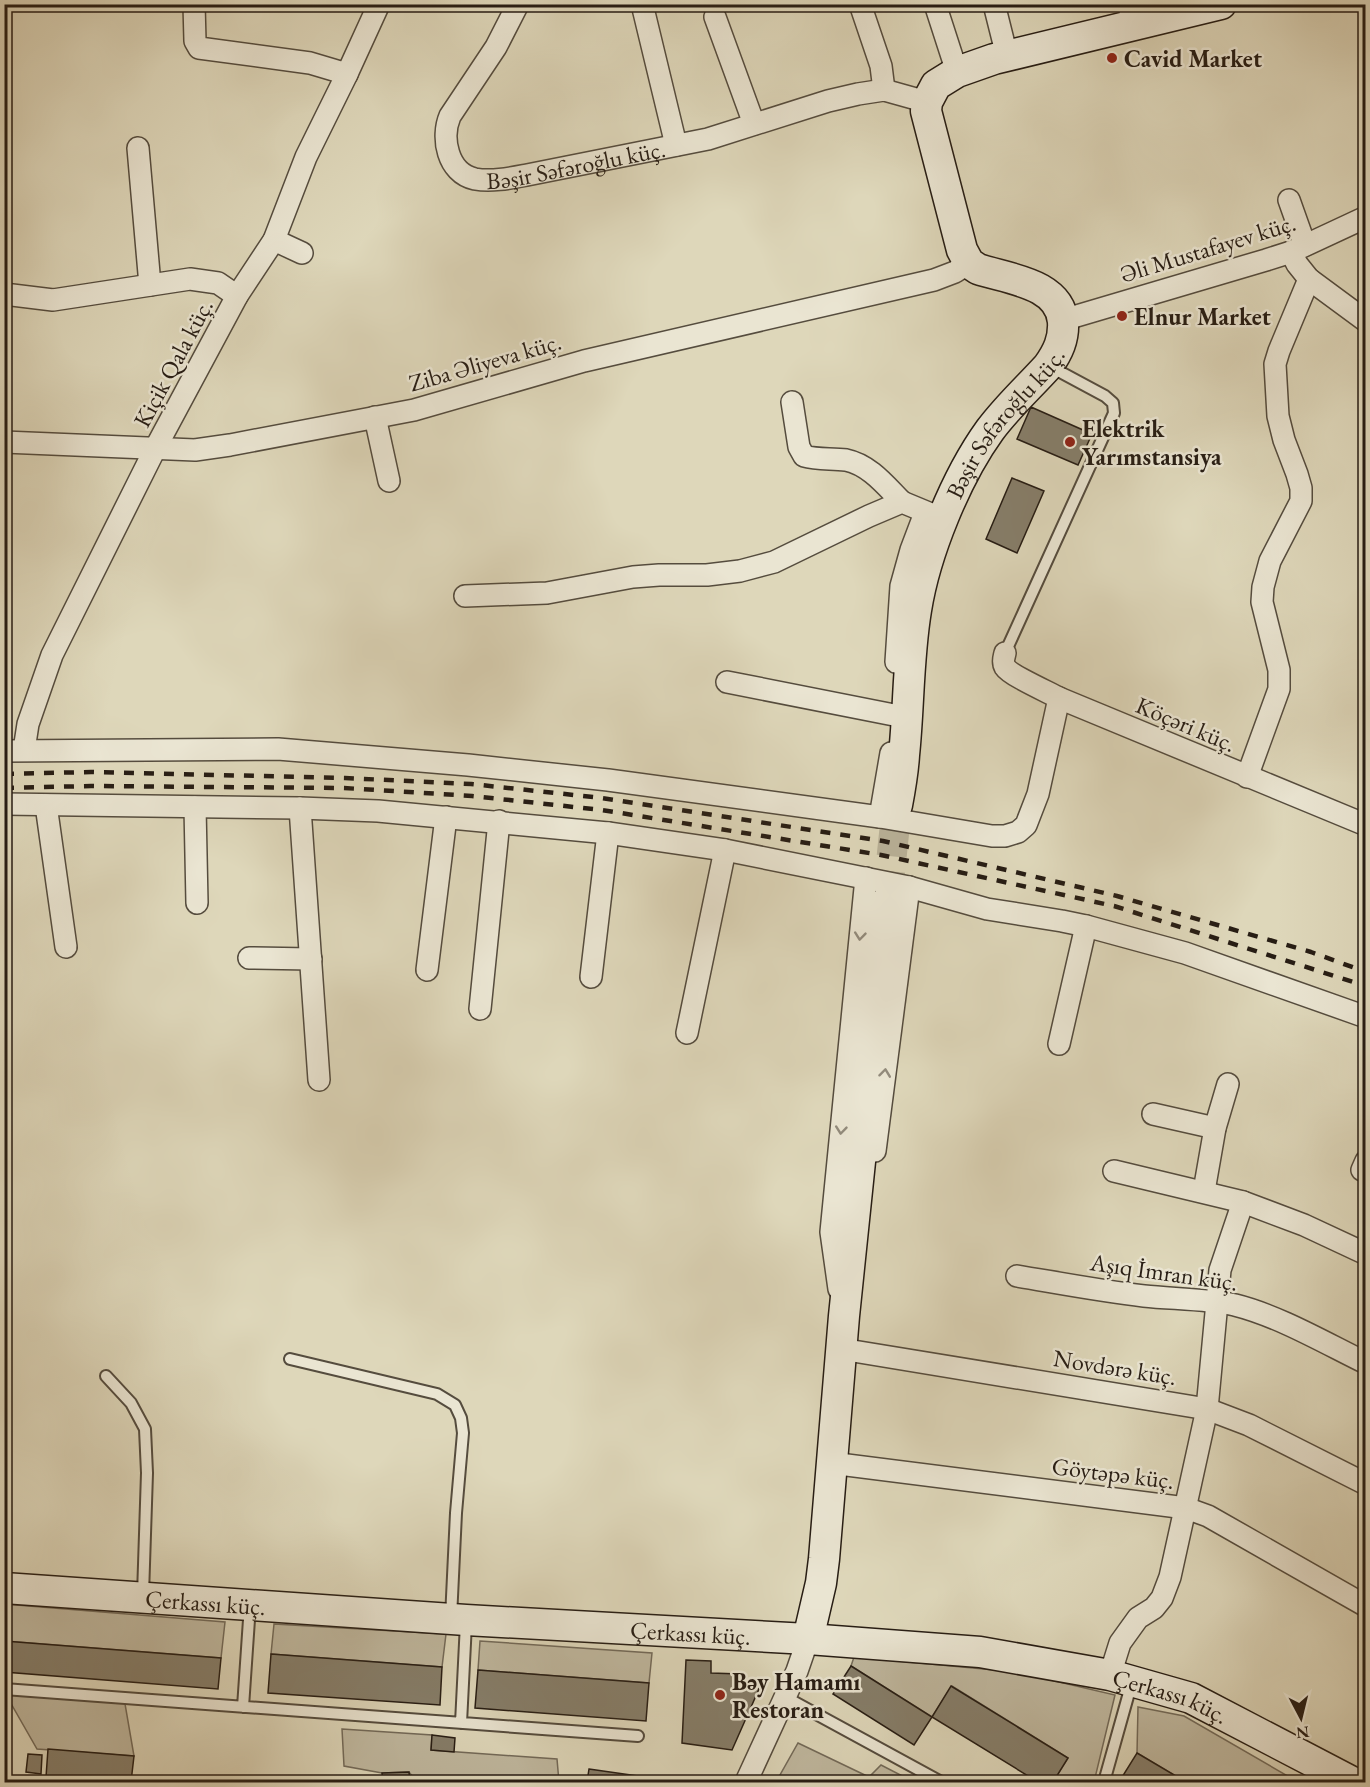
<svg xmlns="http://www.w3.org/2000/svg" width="1370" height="1787" font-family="'EB Garamond',serif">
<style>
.green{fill:#bfb79e;stroke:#736a59;stroke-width:1.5}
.building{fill:#867e6a;stroke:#271d14;stroke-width:1.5}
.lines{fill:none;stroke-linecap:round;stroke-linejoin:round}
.secondary-tunnel{stroke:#b9b299;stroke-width:30;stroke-dasharray:30 15;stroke-linecap:butt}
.lane-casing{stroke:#554c3e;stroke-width:14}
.street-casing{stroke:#554c3e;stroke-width:24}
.secondary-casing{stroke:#271d14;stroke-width:33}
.lane{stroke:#eae5d2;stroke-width:10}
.street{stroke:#eae5d2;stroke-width:21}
.secondary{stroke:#eae5d2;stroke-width:30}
.rail{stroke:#271d14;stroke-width:4.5;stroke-dasharray:10 10;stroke-linecap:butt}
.oneway{stroke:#928b7c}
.poi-dot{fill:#8f2418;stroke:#eae5d2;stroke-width:2}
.labels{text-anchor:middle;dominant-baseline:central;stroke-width:5;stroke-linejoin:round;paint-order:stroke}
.poi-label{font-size:24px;font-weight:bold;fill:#271d14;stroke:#eae5d2;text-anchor:start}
.street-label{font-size:24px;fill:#271d14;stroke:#eae5d2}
</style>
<rect width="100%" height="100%" fill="#ded7ba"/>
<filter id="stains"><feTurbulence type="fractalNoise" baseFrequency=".00333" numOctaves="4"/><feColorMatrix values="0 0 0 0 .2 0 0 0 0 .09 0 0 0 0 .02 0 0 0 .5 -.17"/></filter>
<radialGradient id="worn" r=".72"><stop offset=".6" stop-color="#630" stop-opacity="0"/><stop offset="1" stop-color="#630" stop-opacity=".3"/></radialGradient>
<path class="green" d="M4 1604 225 1622 221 1658 5 1641Z
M274 1624 446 1634 442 1667 271 1654Z
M480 1641 652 1653 649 1683 478 1670Z
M854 1657 1016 1672 1115 1695 1094 1782H1053L1068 1758 952 1686 932 1717 851 1666Z
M5 1693 124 1698 134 1756 37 1749Z
M1138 1707 1184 1716 1298 1782H1186L1137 1753Z
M342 1729 432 1735 431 1750 557 1759 559 1782H417L409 1772 382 1773 344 1766Z
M798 1743 869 1777 881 1765 914 1782H814L803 1776 798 1782H776Z"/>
<path class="building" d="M1031 407 1092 434 1078 465 1017 439Z
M1012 478 1044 491 1017 553 986 539Z
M4 1641 221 1658 218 1689 4 1672Z
M271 1654 442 1667 440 1705 268 1693Z
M686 1660 711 1661V1673L740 1674 759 1689 732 1750 682 1743Z
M851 1666 932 1717 914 1745 833 1694Z
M478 1670 649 1683 646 1721 475 1708Z
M951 1686 1068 1758 1053 1782H1038L932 1717Z
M432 1735 455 1738 454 1752 431 1750Z
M48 1749 134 1756 131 1782 46 1777Z
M1137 1753 1186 1782H1119Z
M28 1754 42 1755 41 1774 26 1772Z
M589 1769 680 1782H587Z
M409 1772 410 1782H417H383L382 1773Z"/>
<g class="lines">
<path class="secondary-tunnel" d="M887 901 897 805"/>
<defs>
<path id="lane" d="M1005 653 1114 413 1113 403 1105 396 1051 367
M290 1359 437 1394 455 1405 461 1418 463 1433 456 1513 451 1618
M106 1376 131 1403 145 1429 147 1473 143 1595
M4 1689 638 1736
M785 1697 941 1782
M243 1707 250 1605
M461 1723 466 1623
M1104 1782 1132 1682"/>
<g id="street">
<path d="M194 4 195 41 199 48 310 63 347 74"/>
<path id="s1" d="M518 4 496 47 450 116C441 137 447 173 475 179 492 182 511 178 527 175L708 139 828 101 858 94 884 90 927 102"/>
<path d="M642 4 676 145"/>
<path d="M860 4 881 66 884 90"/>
<path d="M935 4 957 72"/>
<path d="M994 4 1007 56"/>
<path d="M1129 4 1133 26"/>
<path d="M715 17 754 124"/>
<path d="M138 148 150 285"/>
<path d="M1289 200 1305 245"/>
<path d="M274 240 302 253"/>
<path d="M1291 252 1297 264 1309 279 1366 321"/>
<path d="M4 294 53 300 190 279 218 283 237 296"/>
<path d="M1063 320 1266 260 1291 252 1366 217"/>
<path d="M792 402 799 447 804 456C818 460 832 458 846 460 870 465 886 486 902 502"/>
<path d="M375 417 389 481"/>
<path d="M4 442 195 450 230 445 414 410 584 361 934 280 955 272 969 263"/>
<path d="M465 596 547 593 633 577 659 575H707L740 571 774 562 869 516 902 502 943 519"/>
<path d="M1005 653C1004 658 1002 662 1005 667 1010 675 1048 692 1059 698L1366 825"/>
<path d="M896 662 901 586 911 550 925 513"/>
<path d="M727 682 894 715"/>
<path d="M24 750 28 724 52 655 156 447 237 296 274 240 306 157 347 74 379 4"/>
<path d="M4 751 278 749 468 765 608 780 880 817 992 836H1005L1018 832 1026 825 1038 794 1059 698"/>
<path d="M1247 777 1279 689V670L1262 602 1263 587 1270 561 1301 501V488L1297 474 1284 440 1278 416 1275 364 1279 351 1309 279"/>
<path d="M4 804 300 808 378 811 608 833 725 850 909 887 987 909 1062 921 1086 926 1185 953 1366 1017"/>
<path d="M46 805 66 947"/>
<path d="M195 807 197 903"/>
<path d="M300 808 319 1080"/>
<path d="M880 817 891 753"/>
<path d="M249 958 311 959"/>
<path d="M427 970 446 817"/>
<path d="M591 977 608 833"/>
<path d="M480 1009 499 821"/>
<path d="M687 1033 725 850"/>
<path d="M1059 1044 1086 926"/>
<path d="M1153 1114 1215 1128"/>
<path d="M875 1151 909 887"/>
<path d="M1362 1170 1366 1161"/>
<path d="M1114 1171 1243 1202 1304 1225 1366 1254"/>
<path d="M1204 1191 1215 1128 1228 1084"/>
<path d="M1017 1276C1059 1283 1101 1291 1144 1296 1173 1299 1208 1299 1235 1305 1279 1316 1325 1343 1366 1363"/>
<path d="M839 1289 831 1232 866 878"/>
<path d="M841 1349 1207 1409 1249 1425 1366 1484"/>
<path d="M831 1463 1186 1508 1208 1516 1366 1606"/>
<path d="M1110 1675 1120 1643 1138 1618 1154 1608 1162 1598 1170 1577 1207 1409 1220 1270 1243 1202"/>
<path d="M746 1782 797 1671 808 1639"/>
</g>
<g id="secondary">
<path id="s2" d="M897 805C900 789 903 772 904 755 909 707 908 658 916 610 925 553 956 477 990 430 1007 407 1029 387 1048 366 1058 352 1064 339 1063 322 1060 283 1008 279 978 269L969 263 962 250 926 111 927 102 936 85 957 72 994 59 1221 4"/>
<path id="s3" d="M4 1588 466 1620 808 1639 980 1652 1110 1675 1191 1698 1352 1782"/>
<path d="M808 1639 821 1583 824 1559 844 1316 887 901"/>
</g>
</defs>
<use href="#lane" class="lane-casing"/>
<use href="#street" class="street-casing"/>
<use href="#secondary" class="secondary-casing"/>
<use href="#lane" class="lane"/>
<use href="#street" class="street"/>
<use href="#secondary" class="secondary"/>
<path class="rail" d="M4 774 91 772 345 778 471 784 602 798 883 841 1117 896 1311 952 1366 972
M4 788 91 786 344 788 472 796 602 810 881 855 1114 906 1366 986"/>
</g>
<defs><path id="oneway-chevron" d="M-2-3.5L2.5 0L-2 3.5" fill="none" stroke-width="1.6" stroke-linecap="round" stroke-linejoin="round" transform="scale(1.5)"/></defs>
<g class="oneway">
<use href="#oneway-chevron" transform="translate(860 936) rotate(96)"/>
<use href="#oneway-chevron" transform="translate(885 1073) rotate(-83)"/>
<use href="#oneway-chevron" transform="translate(841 1130) rotate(96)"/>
</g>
<g class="poi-dot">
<circle cx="1112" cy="58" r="6"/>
<circle cx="1122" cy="316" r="6"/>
<circle cx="1070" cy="442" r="6"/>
<circle cx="720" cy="1695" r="6"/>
</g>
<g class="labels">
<g class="poi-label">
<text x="1124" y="58">Cavid Market</text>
<text x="1134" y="316">Elnur Market</text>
<text x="1082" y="428">Elektrik<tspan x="1082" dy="28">Yarımstansiya</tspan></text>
<text x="732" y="1681">Bәy Hamamı<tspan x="732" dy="28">Restoran</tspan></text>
</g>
<g class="street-label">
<text stroke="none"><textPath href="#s1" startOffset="310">Bəşir Səfəroğlu küç.</textPath></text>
<text transform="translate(1208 248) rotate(-17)">Əli Mustafayev küç.</text>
<text transform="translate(485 362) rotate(-16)">Ziba Əliyeva küç.</text>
<text transform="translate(173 363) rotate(-62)">Kiçik Qala küç.</text>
<text stroke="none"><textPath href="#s2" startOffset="406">Bəşir Səfəroğlu küç.</textPath></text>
<text transform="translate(1186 724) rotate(23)">Köçəri küç.</text>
<text transform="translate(1164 1272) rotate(8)">Aşıq İmran küç.</text>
<text transform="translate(1115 1367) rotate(9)">Novdərə küç.</text>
<text transform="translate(1113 1473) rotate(7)">Göytəpə küç.</text>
<text stroke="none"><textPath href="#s3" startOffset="202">Çerkassı küç.</textPath></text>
<text stroke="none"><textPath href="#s3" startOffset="688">Çerkassı küç.</textPath></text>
<text stroke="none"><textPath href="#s3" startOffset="1174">Çerkassı küç.</textPath></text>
</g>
</g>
<rect width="1370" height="1787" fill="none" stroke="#ded7ba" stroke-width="24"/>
<rect x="6" y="6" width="1358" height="1775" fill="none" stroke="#271d14" stroke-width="3"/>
<rect x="12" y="12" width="1346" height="1763" fill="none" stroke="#271d14" stroke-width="1.5"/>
<g transform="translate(1301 1718) rotate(173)" stroke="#eae5d2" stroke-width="4.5" paint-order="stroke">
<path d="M0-4.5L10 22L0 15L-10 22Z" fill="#271d14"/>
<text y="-9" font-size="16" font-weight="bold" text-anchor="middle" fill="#271d14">N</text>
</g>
<rect width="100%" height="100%" filter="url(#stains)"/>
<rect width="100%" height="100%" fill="url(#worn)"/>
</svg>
